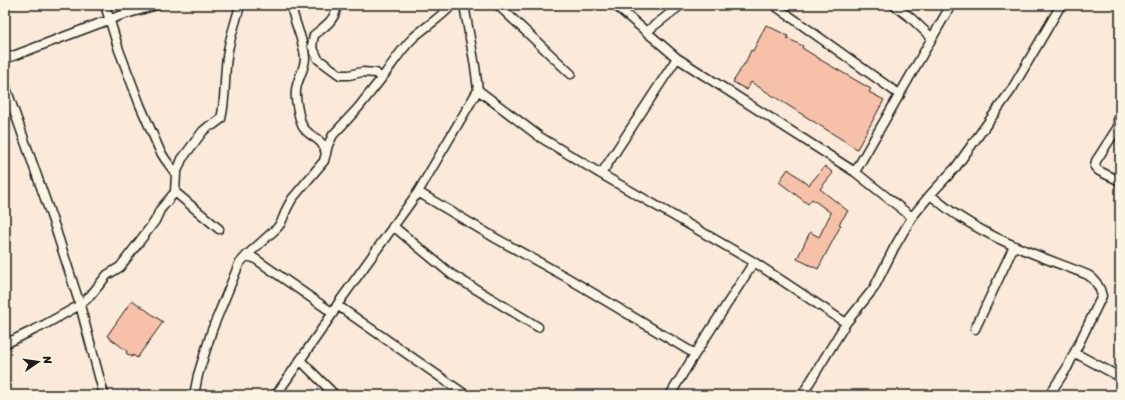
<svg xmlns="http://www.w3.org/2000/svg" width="1125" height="400" font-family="Sriracha,sans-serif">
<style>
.building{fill:#f6c0a9;stroke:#1c1c1c}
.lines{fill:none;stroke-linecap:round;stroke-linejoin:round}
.minor-casing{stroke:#1c1c1c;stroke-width:11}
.minor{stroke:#fcf5e5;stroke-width:8}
</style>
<rect width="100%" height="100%" fill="#fbead9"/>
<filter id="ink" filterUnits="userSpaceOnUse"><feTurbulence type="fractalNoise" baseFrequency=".025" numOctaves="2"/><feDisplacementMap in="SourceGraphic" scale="8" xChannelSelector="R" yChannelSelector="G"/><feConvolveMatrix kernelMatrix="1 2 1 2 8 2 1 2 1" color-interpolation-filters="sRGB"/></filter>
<g filter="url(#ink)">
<path class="building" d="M766 25 788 36 787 38 803 46 802 48 820 59H819L871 89 869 92 884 100 857 149 751 82 747 90 733 82 744 64H745L751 50 753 51Z
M825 166 833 173 820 189 848 211 839 224 841 225 818 269 797 259 810 232 819 237 831 213 812 199 808 204 779 182 788 169 809 185Z
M132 300 163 322 137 358 133 355 132 357 126 353 127 351 107 336Z"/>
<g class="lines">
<defs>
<path id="minor" d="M105 5 119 50 140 105 160 151 165 159 176 174
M291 5C294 23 304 40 305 58 305 67 299 77 297 85 294 94 297 106 299 115 300 119 301 124 303 127 311 139 323 137 326 154
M336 5C338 18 323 28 314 35L312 46 318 59 340 75H349L362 72 376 73 381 79C392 65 401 49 414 37 427 26 441 17 452 5
M498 5 571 74
M615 5 677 58 855 172 912 217
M774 5 900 95
M894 5 911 18 932 38
M646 32 681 5
M5 59 119 16 157 5
M5 85 55 227 80 305 104 395
M478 90 540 137 601 174 754 262 846 323
M1120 116 1118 120V127L1120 129
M1118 127 1096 161 1095 167 1099 171 1120 181
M855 172 951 5
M601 174 677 58
M175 192 219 229
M418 192 497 239 566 277 695 354 670 395
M930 195C940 202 949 211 960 217 999 243 1045 258 1088 275 1096 280 1100 287 1102 296L1067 368 1049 395
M393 226 451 274 538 327
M246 256 277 228 281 223 287 208 292 199 324 161 328 145 333 135 358 108 381 79
M337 305 466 395
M975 329 1014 246
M5 344 44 325 80 305 91 295 107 275 120 267 155 221 160 210 175 192 176 174 182 159 203 131 209 126 213 125 221 119C226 99 224 77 227 57 229 39 236 22 240 5
M1075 353 1120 377
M695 354 754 262
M300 360 335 395
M194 395 198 375 212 330 239 264 246 256 254 258 333 313
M276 395 333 313 337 305 418 192 478 90 475 66 464 5
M802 395 846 323 874 288 894 248 912 217 930 195 956 167 1012 89 1061 5"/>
</defs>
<use href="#minor" class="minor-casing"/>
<use href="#minor" class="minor"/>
</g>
</g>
<rect width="1125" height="400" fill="none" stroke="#fcf5e5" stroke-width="20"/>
<rect x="10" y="10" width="1105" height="380" fill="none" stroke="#1c1c1c" stroke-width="1.5" filter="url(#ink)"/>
<g transform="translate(38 362) rotate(77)" stroke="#fcf5e5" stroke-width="3" paint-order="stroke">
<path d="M0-3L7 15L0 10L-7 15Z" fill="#1c1c1c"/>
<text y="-6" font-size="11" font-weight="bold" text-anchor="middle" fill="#1c1c1c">N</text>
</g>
</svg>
